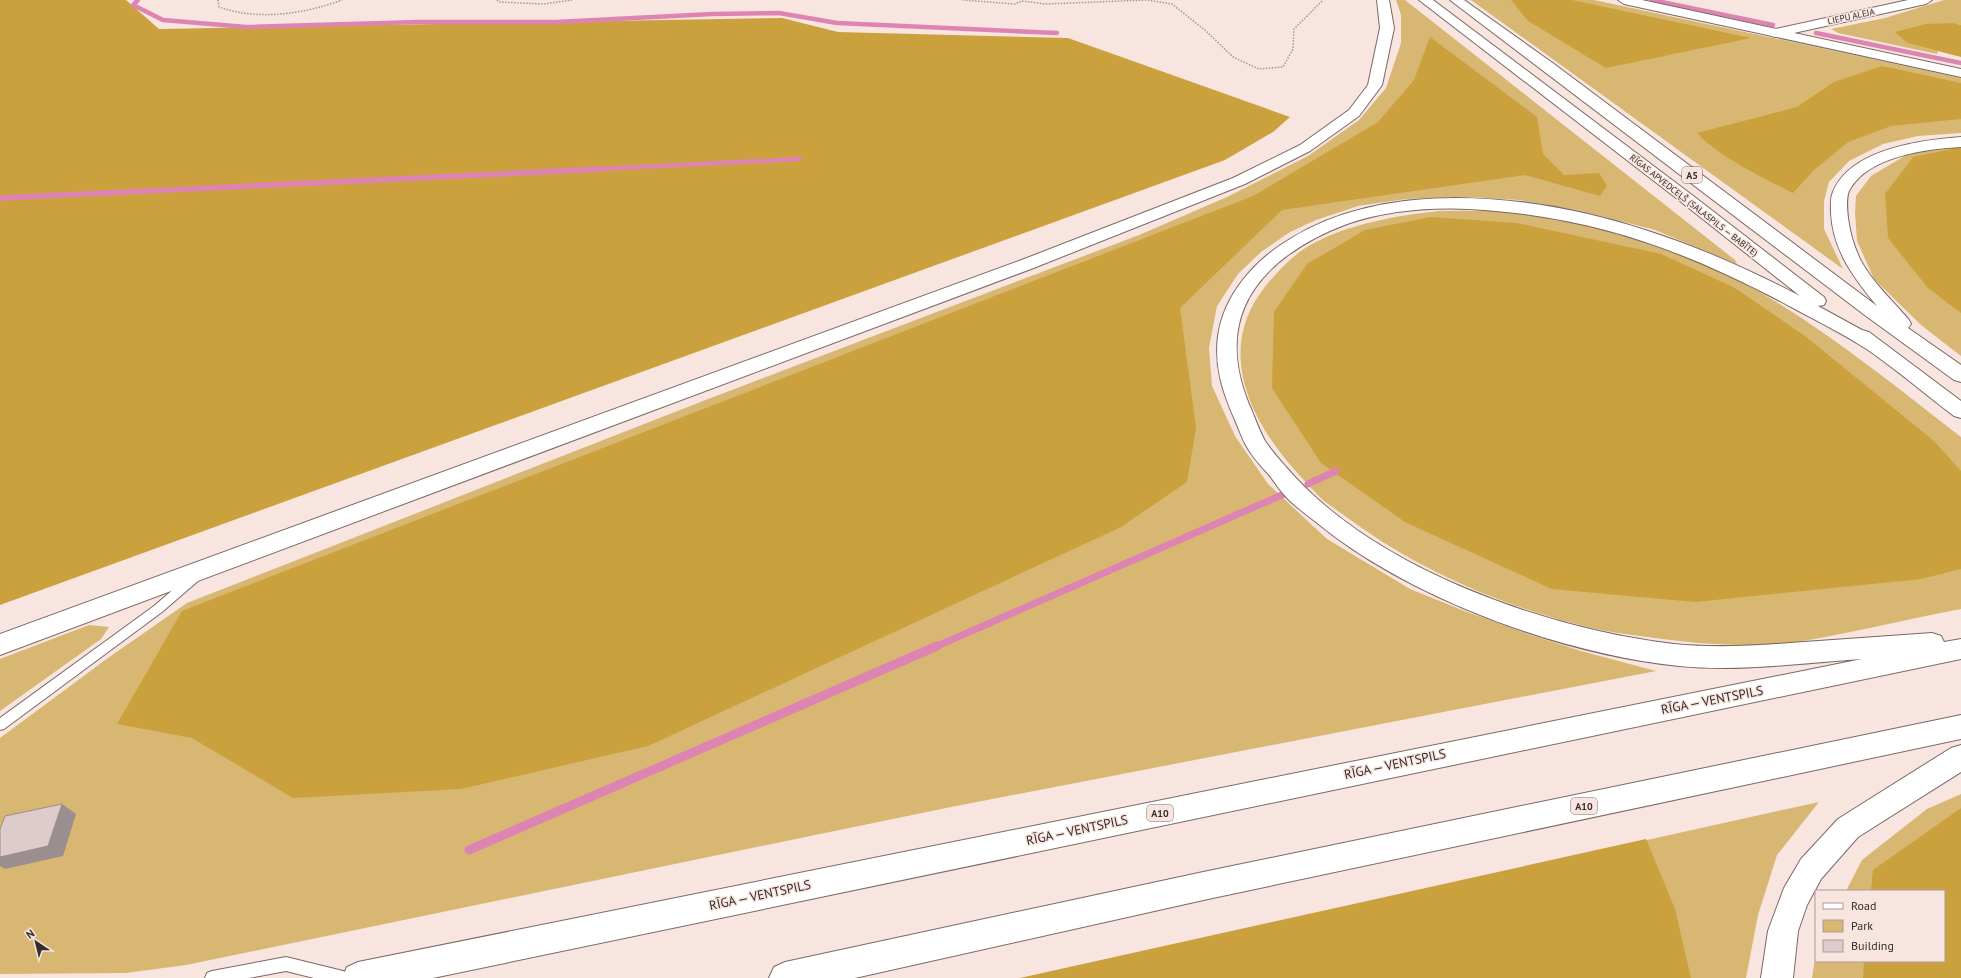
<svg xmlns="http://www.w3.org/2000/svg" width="1961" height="978" font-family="'PT Sans',sans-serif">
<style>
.green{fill:#d7b771}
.forest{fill:#cba13e}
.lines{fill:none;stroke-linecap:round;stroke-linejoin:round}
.stream-far3{stroke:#de84b3;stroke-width:4.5}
.stream-far2{stroke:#de84b3;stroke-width:5.5}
.stream-far1{stroke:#de84b3;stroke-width:7}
.stream{stroke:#de84b3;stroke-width:9}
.lane-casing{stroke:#796964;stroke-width:2}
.secondary-casing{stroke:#796964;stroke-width:2}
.highway-casing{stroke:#796964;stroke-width:2}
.path{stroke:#a49692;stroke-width:1.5;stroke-dasharray:1.5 1.5;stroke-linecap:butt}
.lane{fill:#fff;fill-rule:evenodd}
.secondary{fill:#fff;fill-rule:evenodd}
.highway{fill:#fff;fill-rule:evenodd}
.shaded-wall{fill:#9b8e8f}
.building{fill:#decbcc;stroke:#9b8e8f}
.labels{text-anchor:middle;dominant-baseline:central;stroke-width:3;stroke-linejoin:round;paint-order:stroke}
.far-street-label{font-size:9px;fill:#342d2b;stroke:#f8e5df}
.shield{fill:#f8e5df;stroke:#6f6461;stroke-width:1}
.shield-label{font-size:10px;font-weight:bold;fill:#342d2b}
.near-street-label{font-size:13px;fill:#342d2b;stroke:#f8e5df}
</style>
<rect width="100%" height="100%" fill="#f8e5df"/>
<path class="green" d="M1396 0H1405L1735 260 1737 264 1655 230 1582 211 1519 200 1469 197 1406 199 1358 206 1316 220 1290 232 1261 252 1238 274 1217 306 1209 348 1212 386 1235 436 1268 484 1327 539 1410 589 1462 610 1522 632 1581 651 1656 671 951 807 186 965 126 973 0 974V738L108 658 187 603 703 401 1139 235 1227 197 1308 156 1359 120 1386 88 1401 43V15Z
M1471 0H1594L1961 78V133L1918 136 1883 144 1849 161 1829 182 1824 201V229L1843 269Z
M1944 0H1961V25L1954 23 1894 32 1907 43 1938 51 1937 54 1838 33 1831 29 1885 18Z
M1961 147V356L1921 325 1874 279 1857 241 1855 213 1856 196 1871 176 1908 154Z
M1438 211C1468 211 1499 209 1529 214 1586 222 1642 237 1695 259 1793 302 1877 372 1961 437V609C1903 620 1844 635 1785 644 1773 646 1759 645 1746 645 1710 645 1676 641 1640 636 1626 634 1610 632 1596 629 1510 609 1423 573 1352 521 1343 514 1333 508 1324 501 1316 494 1309 485 1301 477 1251 423 1212 349 1268 283 1281 268 1296 252 1314 243 1352 223 1396 216 1438 211Z
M89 625 109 627 101 639 0 711V659Z
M1961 794V978H1812L1816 952V961H1944V891H1846L1862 860 1927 809Z
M1819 802 1777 855 1758 915 1746 978H1022Z"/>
<path class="forest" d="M0 0H126L159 29 782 18 838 32 1068 38 1290 117 1273 132 1225 160 0 605Z
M1511 0H1572L1751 38 1606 68 1528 21Z
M1954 23 1961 25V57L1907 43 1894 32 1926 24Z
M1430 37 1537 117 1543 154 1564 175 1599 173 1607 186 1600 196 1525 175 1282 210 1180 308 1196 428 1187 482 1121 527 648 746 461 789 293 798 192 738 117 724 182 611 1253 196 1378 122 1414 80Z
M1882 66 1961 83V119L1891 126 1848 142 1814 170 1793 193C1764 178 1719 157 1697 133L1797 107 1834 82Z
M1961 147V313L1928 288 1888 238 1885 194 1913 157Z
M1431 217 1517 223 1661 254 1735 288 1805 336 1934 441 1961 471V569L1921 579 1695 602 1552 589 1405 522 1321 463 1272 388 1274 312 1307 264 1365 230Z
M1961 808V978H1863L1864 961H1944V891H1871L1873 870Z
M1646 839 1675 909 1691 978H1020Z"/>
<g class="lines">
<path class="stream-far3" d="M138 0 133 5 163 20 246 27 419 22H556L712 14 779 13 837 23 1057 33
M1652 0 1773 25
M1816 33 1961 63
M581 170 800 159"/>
<path class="stream-far2" d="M0 198 601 169"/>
<path class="stream-far1" d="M1308 484 1336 471
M935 647 1284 494"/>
<path class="stream" d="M469 850 937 646"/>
<defs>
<path id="lane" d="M194 574 198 575 199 578 198 581 162 612 4 729 0 730V718L154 606 190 575Z
M286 957 343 971 348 973 350 978H314L286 971 249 978H205L207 973 212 971Z"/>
<path id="secondary" d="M1908 0H1932L1926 4 1776 37 1771 36 1769 33 1771 30Z"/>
<path id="highway" d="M1377 0H1389L1394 28 1382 85 1359 116 1310 151 1245 184 1031 269 0 655V634L1019 261 1233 178 1300 145 1349 110 1368 85 1380 28Z
M1419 0H1433L1692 195 1824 297 1826 301 1824 305 1818 306 1862 330 1869 332 1961 401V418L1954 416C1925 394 1897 370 1868 350 1845 335 1819 322 1795 309 1697 256 1608 221 1496 211 1447 206 1394 208 1347 224 1307 239 1263 265 1245 306 1230 340 1237 378 1252 411 1256 421 1260 432 1265 441 1271 450 1279 459 1286 467 1372 568 1545 629 1674 644 1712 648 1752 646 1790 643 1838 640 1885 636 1932 633L1941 636 1944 642 1961 639V659L433 978H342L347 967 358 962 1862 659C1802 663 1740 672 1679 666 1561 654 1408 598 1316 522 1307 515 1296 507 1288 499 1281 492 1276 484 1270 476 1262 467 1253 458 1247 447 1242 439 1239 429 1235 420 1223 393 1214 367 1218 336 1224 294 1255 260 1290 239 1390 177 1539 195 1645 230 1699 247 1750 270 1800 296L1680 201Z
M1450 0H1464L1554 64 1877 306C1854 278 1833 251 1831 213 1831 207 1830 198 1833 192 1850 149 1921 140 1961 137V147C1927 149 1867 156 1849 191 1846 198 1847 209 1848 218 1850 233 1854 247 1861 261 1873 283 1893 301 1909 320L1911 324 1908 328 1961 365V382L1954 380 1866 316Z
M1618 0H1642L1961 69V77L1624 4Z
M1961 715V739L1208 899 855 978H769L774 967 785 962 1208 871Z
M1961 745V772L1858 837 1821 879 1807 905 1798 931 1793 978H1761L1768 931 1784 888 1801 859 1838 819 1951 748Z"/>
</defs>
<use href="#lane" class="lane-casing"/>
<use href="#secondary" class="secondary-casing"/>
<use href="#highway" class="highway-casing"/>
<path class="path" d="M218 0 219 7C258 21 304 14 342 0
M497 0 499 2 543 4 572 0
M963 0 1015 4 1022 1
M1022 1 1045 4 1147 0 1172 4 1206 31 1233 57 1259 69 1283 67 1293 49 1294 29 1323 0"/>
<use href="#lane" class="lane"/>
<use href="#secondary" class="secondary"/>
<use href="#highway" class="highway"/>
</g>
<path class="shaded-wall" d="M62 804 76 814 63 856 5 869 0 866V857Z"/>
<path class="building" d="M62 804 48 846 0 857V829L5 816Z"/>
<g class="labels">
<g class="far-street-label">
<text transform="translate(1851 16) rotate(-12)">LIEPU ALEJA</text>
<text transform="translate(1694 205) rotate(38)">RĪGAS APVEDCEĻŠ (SALASPILS — BABĪTE)</text>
</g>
<g class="shield">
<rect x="1682" y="167" width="20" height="16" rx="3"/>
<rect x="1571" y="798" width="26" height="16" rx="3"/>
<rect x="1147" y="805" width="26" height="16" rx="3"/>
</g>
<g class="shield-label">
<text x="1692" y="175">A5</text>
<text x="1584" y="806">A10</text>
<text x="1160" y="813">A10</text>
</g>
<g class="near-street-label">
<text transform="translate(1712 700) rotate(-11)">RĪGA — VENTSPILS</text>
<text transform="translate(1395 764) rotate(-12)">RĪGA — VENTSPILS</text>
<text transform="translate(1077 830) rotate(-12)">RĪGA — VENTSPILS</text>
<text transform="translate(760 895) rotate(-12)">RĪGA — VENTSPILS</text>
</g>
</g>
<rect x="1815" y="890" width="130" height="72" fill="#f8e5df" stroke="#aa9b97"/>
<rect x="1823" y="903" width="20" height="6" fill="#ffffff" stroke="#aa9b97"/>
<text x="1851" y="910" font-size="12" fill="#342d2b">Road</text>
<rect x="1823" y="920" width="20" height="12" fill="#d7b771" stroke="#aa9b97"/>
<text x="1851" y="930" font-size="12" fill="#342d2b">Park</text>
<rect x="1823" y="940" width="20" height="12" fill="#decbcc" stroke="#aa9b97"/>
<text x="1851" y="950" font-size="12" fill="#342d2b">Building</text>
<g transform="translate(36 942) rotate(325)" stroke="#f8e5df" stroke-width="3" paint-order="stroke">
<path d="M0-3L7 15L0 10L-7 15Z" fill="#342d2b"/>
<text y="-6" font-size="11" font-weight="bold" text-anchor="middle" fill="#342d2b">N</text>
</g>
</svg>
